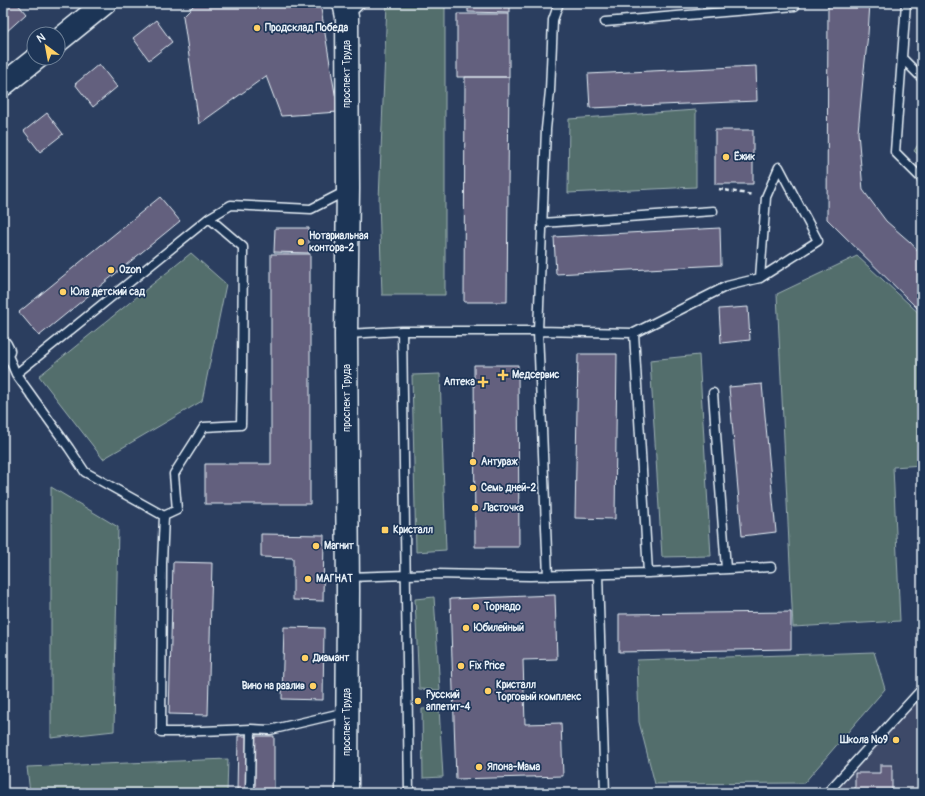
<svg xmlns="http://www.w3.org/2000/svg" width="925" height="796" font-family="Pangolin,sans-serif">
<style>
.built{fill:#3c4868}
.green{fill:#526e6c;stroke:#9db0b2}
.building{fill:#63607e;stroke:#e8f1f8}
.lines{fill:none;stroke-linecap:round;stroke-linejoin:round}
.lane-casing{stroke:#e8f1f8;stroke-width:11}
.street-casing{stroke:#e8f1f8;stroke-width:19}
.secondary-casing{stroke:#e8f1f8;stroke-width:25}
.path{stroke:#e8f1f8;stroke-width:2.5;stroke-dasharray:4 3;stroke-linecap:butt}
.lane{stroke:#1d3557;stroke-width:8}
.street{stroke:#1d3557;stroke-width:16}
.secondary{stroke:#1d3557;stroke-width:22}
.poi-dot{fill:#ffd166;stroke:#1d3557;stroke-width:1.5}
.labels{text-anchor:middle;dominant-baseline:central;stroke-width:3.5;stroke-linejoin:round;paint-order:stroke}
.poi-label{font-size:10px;font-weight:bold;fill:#e8f1f8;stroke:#1d3557;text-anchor:start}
.street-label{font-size:10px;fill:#e8f1f8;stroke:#1d3557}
</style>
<rect width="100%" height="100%" fill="#2b3e5f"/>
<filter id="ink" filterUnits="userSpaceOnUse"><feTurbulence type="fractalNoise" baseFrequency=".025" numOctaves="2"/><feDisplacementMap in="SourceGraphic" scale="8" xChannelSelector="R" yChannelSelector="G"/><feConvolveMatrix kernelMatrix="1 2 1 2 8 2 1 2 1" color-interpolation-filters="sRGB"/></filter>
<g filter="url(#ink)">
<path class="built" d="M922 700V793H830L831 779 907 701Z"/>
<path class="green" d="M387 3H455L445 7V295H382L379 200Z
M696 110V187L568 193 569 119Z
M922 138V158L914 151Z
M191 253 226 284 202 401 103 459 39 376Z
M857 256 922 316V465L893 467 900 621 793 627 777 294Z
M699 355 711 556 662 557 650 360Z
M440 374 446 550 416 552 412 375Z
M51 487 118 527 114 731 51 738Z
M434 597 440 690 419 689 415 599Z
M874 652 885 689 804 783 655 784 639 722 637 660Z
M439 708 443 777 423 778 422 709Z
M228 759 227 793H30L27 767Z"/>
<path class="building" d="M3 3H17L26 14 5 33 3 31Z
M196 3H320L338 112 281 116 266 76 199 124 183 16Z
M468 3H510V13L468 12Z
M828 3H870L868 34 863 79 858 132 863 190 886 221 910 242 922 255V313L827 219Z
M457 14H509V77H457Z
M156 20 172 42 149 60 133 38Z
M922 36V47L916 42Z
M99 64 117 87 93 107 75 84Z
M756 66 757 101 590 108 588 74Z
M465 77H509L507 302H464Z
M47 113 63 134 40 152 24 131Z
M715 130H753V184H715Z
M160 197 180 221 39 336 19 312Z
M275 228H309V253L274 252Z
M720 228 721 265 556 274 554 237Z
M271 254H310V504H205V464H271Z
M748 307 750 340 721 343 719 309Z
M578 354H617L615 519 575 518Z
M474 365H518L519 547H475Z
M762 384 776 532 742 536 729 387Z
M261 534 324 535 323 601 293 600V558L261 557Z
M173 562 212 563 208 715 169 714Z
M555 595 557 659 523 660 525 724 561 723 563 776 456 779 450 599Z
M791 612V649L619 652V614Z
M284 627 324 628 323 700 282 699Z
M238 736H274V793H237Z
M880 765H892V793H855V773H880Z"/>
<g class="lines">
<defs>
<path id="lane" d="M906 3 895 152 922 179
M349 15 361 3
M605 22 795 6 792 3
M902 58 922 78
M542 223 713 211
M402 331 409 793
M634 333 727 286 760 278 766 197 779 167 818 241 760 278
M347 334 402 331H538L634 333 648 573 530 576 436 574 349 577
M6 351 16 374 69 448 85 472 164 516 162 563 161 732H178L251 729 270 730 346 712
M16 374 209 218
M713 393 726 569
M164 516 177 510 174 474 204 427 241 425 242 373 243 247 209 218 231 205 311 209 346 191
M648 573 771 567
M598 575 605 793
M548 576 538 331 546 129 550 91 553 20 559 3
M250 793 251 729
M827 793 922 689"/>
<path id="street" d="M3 345 6 351 3 354"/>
<path id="secondary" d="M344 3 347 17 348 189 346 334 348 590 347 793
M58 41 105 3
M3 85 37 58"/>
</defs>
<use href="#lane" class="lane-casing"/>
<use href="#street" class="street-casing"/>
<use href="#secondary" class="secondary-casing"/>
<path class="path" d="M719 189 753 195"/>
<use href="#lane" class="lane"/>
<use href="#street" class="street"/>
<use href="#secondary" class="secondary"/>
</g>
</g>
<g class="poi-dot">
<circle cx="257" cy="28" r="4"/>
<circle cx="726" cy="157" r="4"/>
<circle cx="301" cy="242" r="4"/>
<circle cx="111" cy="270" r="4"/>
<circle cx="63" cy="292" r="4"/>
<path d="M501 369h4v4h4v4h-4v4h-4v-4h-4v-4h4z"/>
<path d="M481 376h4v4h4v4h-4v4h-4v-4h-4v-4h4z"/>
<circle cx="473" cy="462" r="4"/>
<circle cx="473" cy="488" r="4"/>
<circle cx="475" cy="508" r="4"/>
<rect x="381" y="526" width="8" height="8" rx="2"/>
<circle cx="316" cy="546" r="4"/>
<circle cx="308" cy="579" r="4"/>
<circle cx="476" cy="607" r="4"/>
<circle cx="466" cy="628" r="4"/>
<circle cx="305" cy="658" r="4"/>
<circle cx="461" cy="666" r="4"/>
<circle cx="313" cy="686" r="4"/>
<circle cx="488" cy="691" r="4"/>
<circle cx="418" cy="701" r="4"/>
<circle cx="896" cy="740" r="4"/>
<circle cx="479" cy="767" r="4"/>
</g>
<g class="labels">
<g class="poi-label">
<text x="265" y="28">Продсклад Победа</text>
<text x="734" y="157">Ёжик</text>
<text x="309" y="236">Нотариальная<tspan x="309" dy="12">контора-2</tspan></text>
<text x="119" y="270">Ozon</text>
<text x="71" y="292">Юла детский сад</text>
<text x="512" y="375">Медсервис</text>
<text x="475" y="382" text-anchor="end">Аптека</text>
<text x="481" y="462">Антураж</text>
<text x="481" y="488">Семь дней-2</text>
<text x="483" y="508">Ласточка</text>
<text x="393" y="530">Кристалл</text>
<text x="324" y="546">Магнит</text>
<text x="316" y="579">МАГНАТ</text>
<text x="484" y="607">Торнадо</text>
<text x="474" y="628">Юбилейный</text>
<text x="313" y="658">Диамант</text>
<text x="469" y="666">Fix Price</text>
<text x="496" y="685">Кристалл<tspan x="496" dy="12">Торговый комплекс</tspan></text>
<text x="305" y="686" text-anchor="end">Вино на разлив</text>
<text x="426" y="695">Русский<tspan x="426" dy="12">аппетит-4</tspan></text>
<text x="888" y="740" text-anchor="end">Школа №9</text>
<text x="487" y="767">Япона-Мама</text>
</g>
<g class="street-label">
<text transform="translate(347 74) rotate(-90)">проспект Труда</text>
<text transform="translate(347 398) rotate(-90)">проспект Труда</text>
<text transform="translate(347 722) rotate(-90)">проспект Труда</text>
</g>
</g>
<rect width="925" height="796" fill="none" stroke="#1d3557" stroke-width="16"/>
<rect x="8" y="8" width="909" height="780" fill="none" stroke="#e8f1f8" stroke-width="1.5" filter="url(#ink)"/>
<g transform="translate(46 46) rotate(328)"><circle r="19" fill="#1d3557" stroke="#6e8097"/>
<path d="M0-3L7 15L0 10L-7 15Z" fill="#ffd166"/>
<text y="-6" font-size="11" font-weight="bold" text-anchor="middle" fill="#e8f1f8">N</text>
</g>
</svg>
